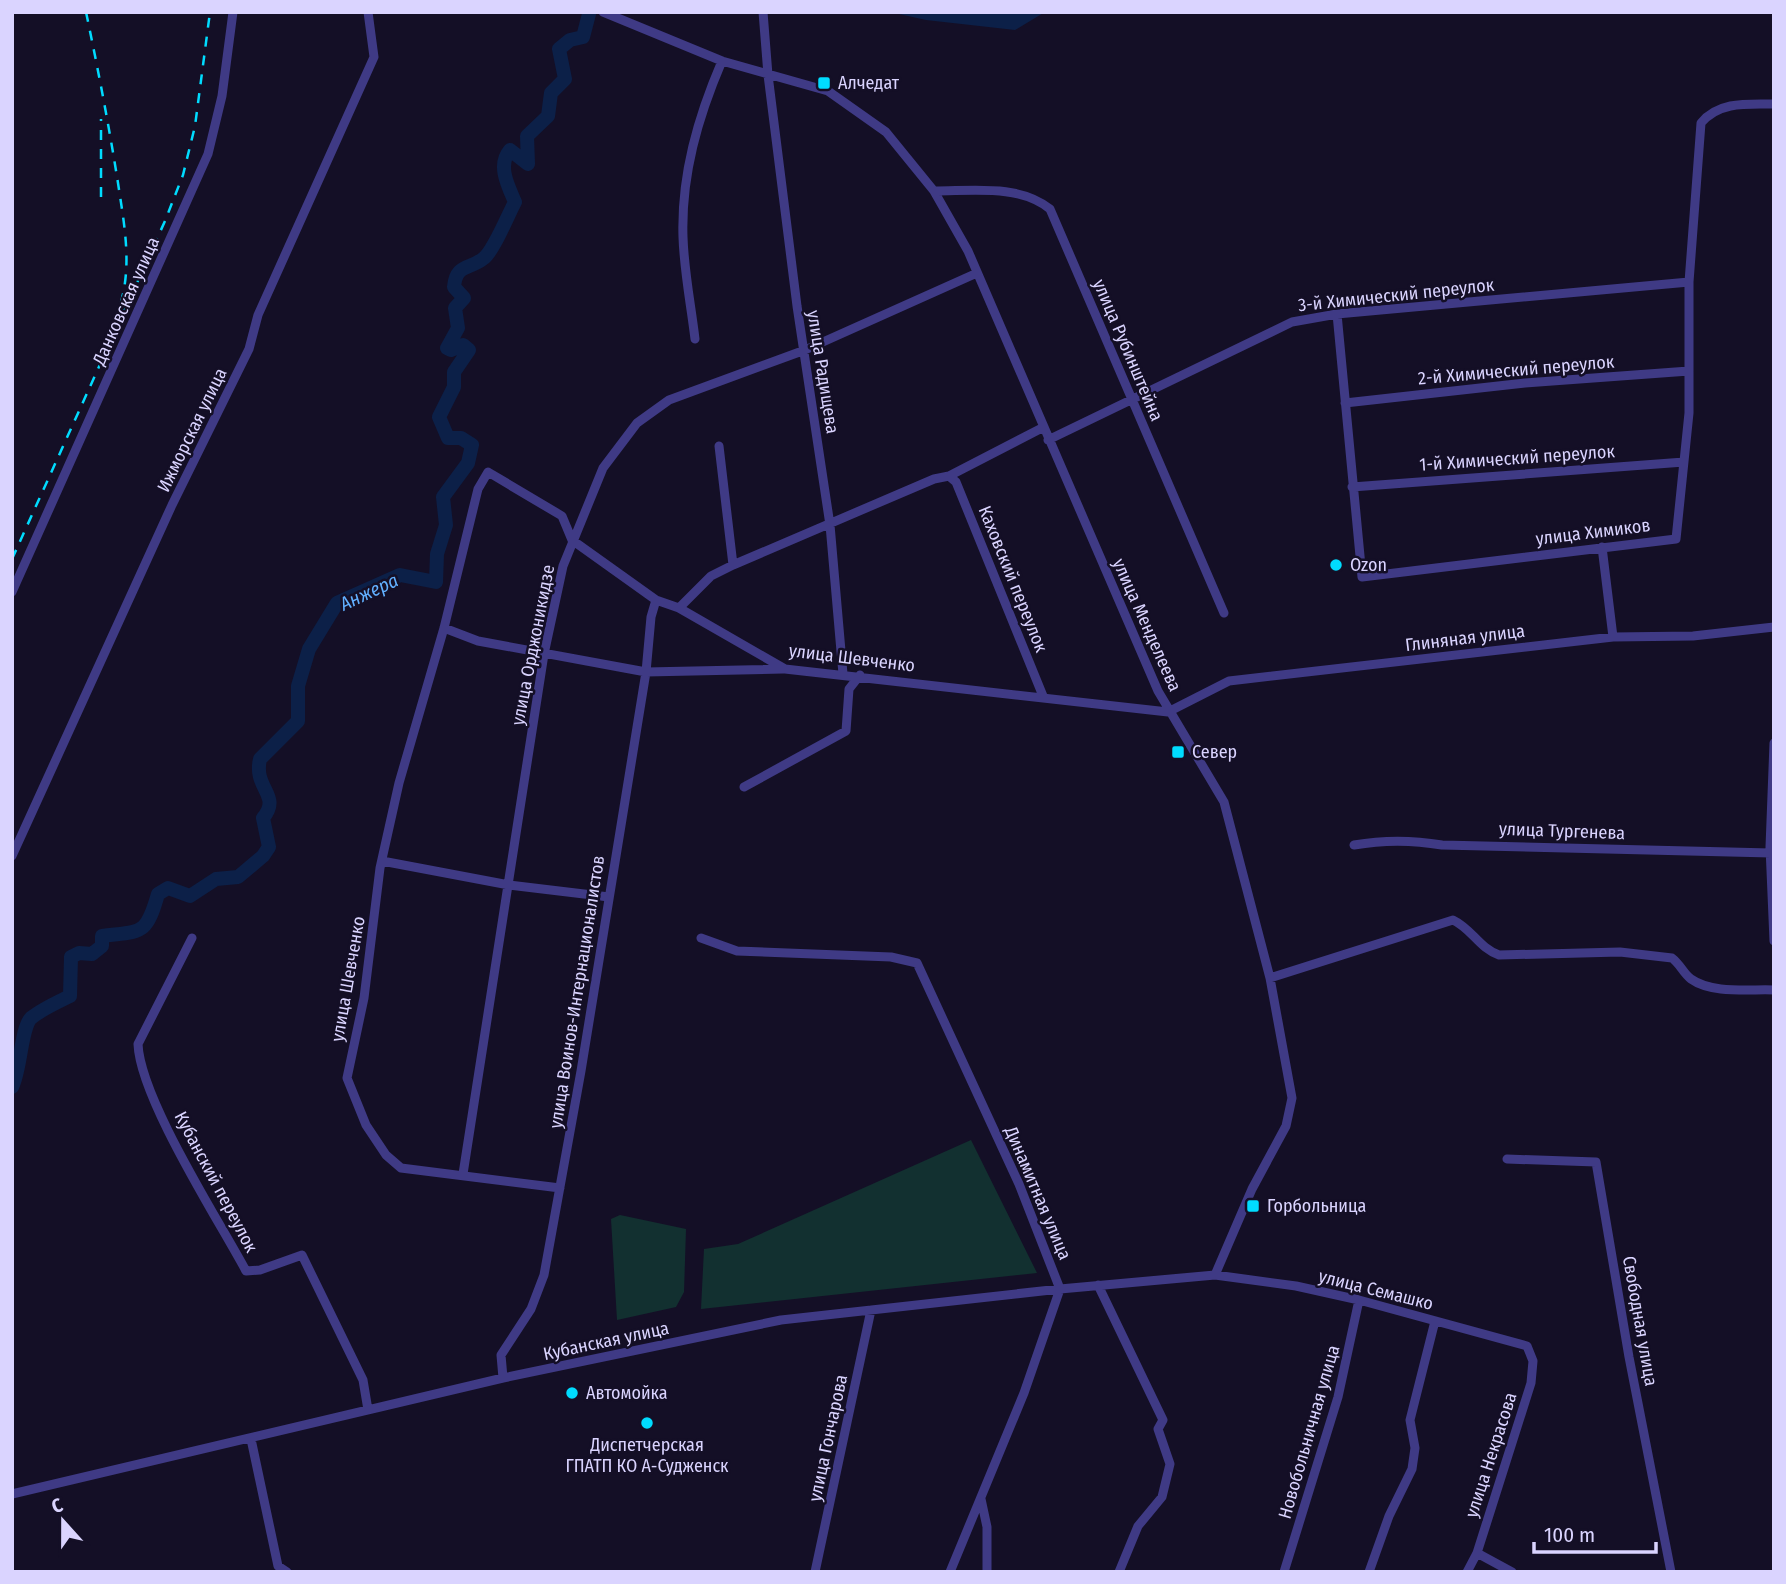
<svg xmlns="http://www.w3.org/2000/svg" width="1786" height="1584" font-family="'Fira Sans Condensed',sans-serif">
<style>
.green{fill:#123030}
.water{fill:#0c2048}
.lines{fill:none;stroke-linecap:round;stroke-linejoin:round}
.river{stroke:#0c2048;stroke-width:14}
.minor{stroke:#3f3a85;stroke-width:9}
.rail{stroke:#00dcff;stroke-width:2.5;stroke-dasharray:10 9;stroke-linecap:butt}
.poi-dot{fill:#00dcff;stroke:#140f26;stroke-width:2.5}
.labels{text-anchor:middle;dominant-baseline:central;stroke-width:5;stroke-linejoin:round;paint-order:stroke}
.poi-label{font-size:18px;fill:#dad4ff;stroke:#140f26;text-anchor:start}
.street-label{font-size:18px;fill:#dad4ff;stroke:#140f26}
.water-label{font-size:19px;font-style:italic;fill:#62b0ff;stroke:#140f26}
</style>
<rect width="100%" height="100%" fill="#140f26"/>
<path class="green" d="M971 1140 1037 1273 701 1309 704 1249 738 1244Z
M620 1215 686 1229 684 1292 676 1307 617 1320 611 1219Z"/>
<path class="water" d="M890 12H1045L1015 30 926 20Z"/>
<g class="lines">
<path class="river" d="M12 1087C21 1069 21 1028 31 1018 42 1009 58 1002 70 996L71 957 79 953 92 954 102 946V936C142 931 146 936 158 894L168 888 190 896 216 879 238 877 263 856 269 847 263 818C282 795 253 789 260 759L298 721V686L309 649 337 603 400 575 436 582 437 554 446 525 443 497 468 463 472 445 461 438H448L439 417 454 387V372L469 350 463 345 451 350 447 348 458 328 455 308 464 298 454 287C456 263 470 270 484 258 494 250 508 215 515 202 508 186 497 165 510 150L528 164 527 136 548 116 551 93 565 79 559 49 570 40 583 37 589 14"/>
<path class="minor" d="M603 12 722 61 828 91 886 132 934 191 968 251 1158 691 1224 802 1270 978 1292 1098 1286 1126 1252 1189 1215 1275
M763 12 768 75 797 306 830 525 843 674
M934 191C973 191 1019 184 1050 209L1224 613
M1337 314 1362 577 1676 539 1689 413V282L1701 123C1719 101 1748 104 1774 104
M695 339C691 305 684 271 683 237 681 175 698 117 722 61
M1345 403 1525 383 1689 371
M1048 440 1292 322 1337 314 1689 282
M719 446 733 565
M949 476 956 482 1043 696
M1352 487 1684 462
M1602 547 1613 637
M12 592 208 154 222 96 233 12
M679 608 711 576 733 565 934 479 949 476 1042 428
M444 628 478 641 646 672 783 669
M1168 712 1229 681 1613 637 1693 636 1774 627
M1774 743 1770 847 1774 941
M744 787 846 731 849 689 860 675
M1354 845C1382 840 1413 840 1442 845L1771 853
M12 856 172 505 249 349 258 315 374 57 368 12
M382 861 509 885 609 897
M192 938 138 1044C140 1098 218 1219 246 1271L260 1270 302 1255 363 1380 368 1410
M701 938 737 951 891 957 917 963 1019 1184 1060 1289 1024 1393 950 1572
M1270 978 1453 920C1472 929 1479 948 1499 955L1620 952 1672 958C1680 964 1684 974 1691 979 1712 994 1749 989 1774 990
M1507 1159 1596 1162 1629 1357 1671 1572
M463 1174 544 654 563 566 603 468 637 423 669 400 805 350 977 273
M560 1188 401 1168 386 1155 366 1125 347 1078 364 998 380 868 399 783 444 628 478 489 488 472 562 516 572 540 656 600 679 608 785 669 1168 712
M1098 1285 1163 1420 1158 1429 1170 1464 1162 1497 1138 1526 1119 1572
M503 1378 501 1355 531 1309 544 1275 581 1071 646 672 651 617 656 600
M251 1439 278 1566 287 1572
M12 1494 503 1378 781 1320 1060 1289 1215 1275 1296 1286 1359 1300 1527 1346 1533 1361 1531 1383 1477 1553 1467 1572
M981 1499 987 1527V1572
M1477 1553 1512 1572
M815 1572 871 1310
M1284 1572 1338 1397 1359 1300
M1369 1572 1389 1516 1412 1469 1415 1448 1410 1420 1435 1321"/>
<path class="rail" d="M86 12C98 69 109 126 118 183 124 223 132 263 121 302
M101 197V119
M12 559 165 221 183 175 195 126 210 12"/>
</g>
<g class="poi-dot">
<rect x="817" y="76" width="14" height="14" rx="3.5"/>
<circle cx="1336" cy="565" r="7"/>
<rect x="1171" y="745" width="14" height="14" rx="3.5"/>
<rect x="1246" y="1199" width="14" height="14" rx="3.5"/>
<circle cx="572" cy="1393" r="7"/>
<circle cx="647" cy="1423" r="7"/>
</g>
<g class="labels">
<g class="poi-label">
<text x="838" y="83">Алчедат</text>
<text x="1350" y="565">Ozon</text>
<text x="1192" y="752">Север</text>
<text x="1267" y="1206">Горбольница</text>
<text x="586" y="1393">Автомойка</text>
<text x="647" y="1445" text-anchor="middle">Диспетчерская<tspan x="647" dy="21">ГПАТП КО А-Судженск</tspan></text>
</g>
<g class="street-label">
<text transform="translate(1396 295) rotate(-6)">3-й Химический переулок</text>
<text transform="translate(126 301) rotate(-66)">Данковская улица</text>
<text transform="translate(1128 350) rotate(67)">улица Рубинштейна</text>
<text transform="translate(1516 370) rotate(-5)">2-й Химический переулок</text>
<text transform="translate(823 372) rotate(81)">улица Радищева</text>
<text transform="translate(192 430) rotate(-64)">Ижморская улица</text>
<text transform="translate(1517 458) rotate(-4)">1-й Химический переулок</text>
<text transform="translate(1593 532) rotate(-7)">улица Химиков</text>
<text transform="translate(1013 579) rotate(68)">Каховский переулок</text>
<text transform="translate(1147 625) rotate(66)">улица Менделеева</text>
<text transform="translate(1465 638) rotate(-7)">Глиняная улица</text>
<text transform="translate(533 645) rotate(-79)">улица Орджоникидзе</text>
<text transform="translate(852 658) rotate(7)">улица Шевченко</text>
<text transform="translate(1562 831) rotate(2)">улица Тургенева</text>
<text transform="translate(348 979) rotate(-80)">улица Шевченко</text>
<text transform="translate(577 992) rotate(-81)">улица Воинов-Интернационалистов</text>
<text transform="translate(216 1182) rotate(62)">Кубанский переулок</text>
<text transform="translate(1038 1193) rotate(67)">Динамитная улица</text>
<text transform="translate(1376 1290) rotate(14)">улица Семашко</text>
<text transform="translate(1640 1321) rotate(80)">Свободная улица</text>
<text transform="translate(606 1341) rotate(-12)">Кубанская улица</text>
<text transform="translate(1309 1432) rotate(-74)">Новобольничная улица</text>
<text transform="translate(828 1438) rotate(-78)">улица Гончарова</text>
<text transform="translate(1491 1455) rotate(-72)">улица Некрасова</text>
</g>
<g class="water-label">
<text transform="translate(369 592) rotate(-25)">Анжера</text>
</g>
</g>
<rect width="1786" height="1584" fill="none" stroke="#dad4ff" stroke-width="28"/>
<g transform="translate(63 1521) rotate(339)" stroke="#140f26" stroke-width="5" paint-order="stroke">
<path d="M0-5L12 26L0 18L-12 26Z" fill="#dad4ff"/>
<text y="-10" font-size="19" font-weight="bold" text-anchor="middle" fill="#dad4ff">С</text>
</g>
<path d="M1534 1542v10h122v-10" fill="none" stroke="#dad4ff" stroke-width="3.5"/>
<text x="1544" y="1542" font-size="21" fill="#dad4ff" stroke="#140f26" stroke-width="5" paint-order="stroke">100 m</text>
</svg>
